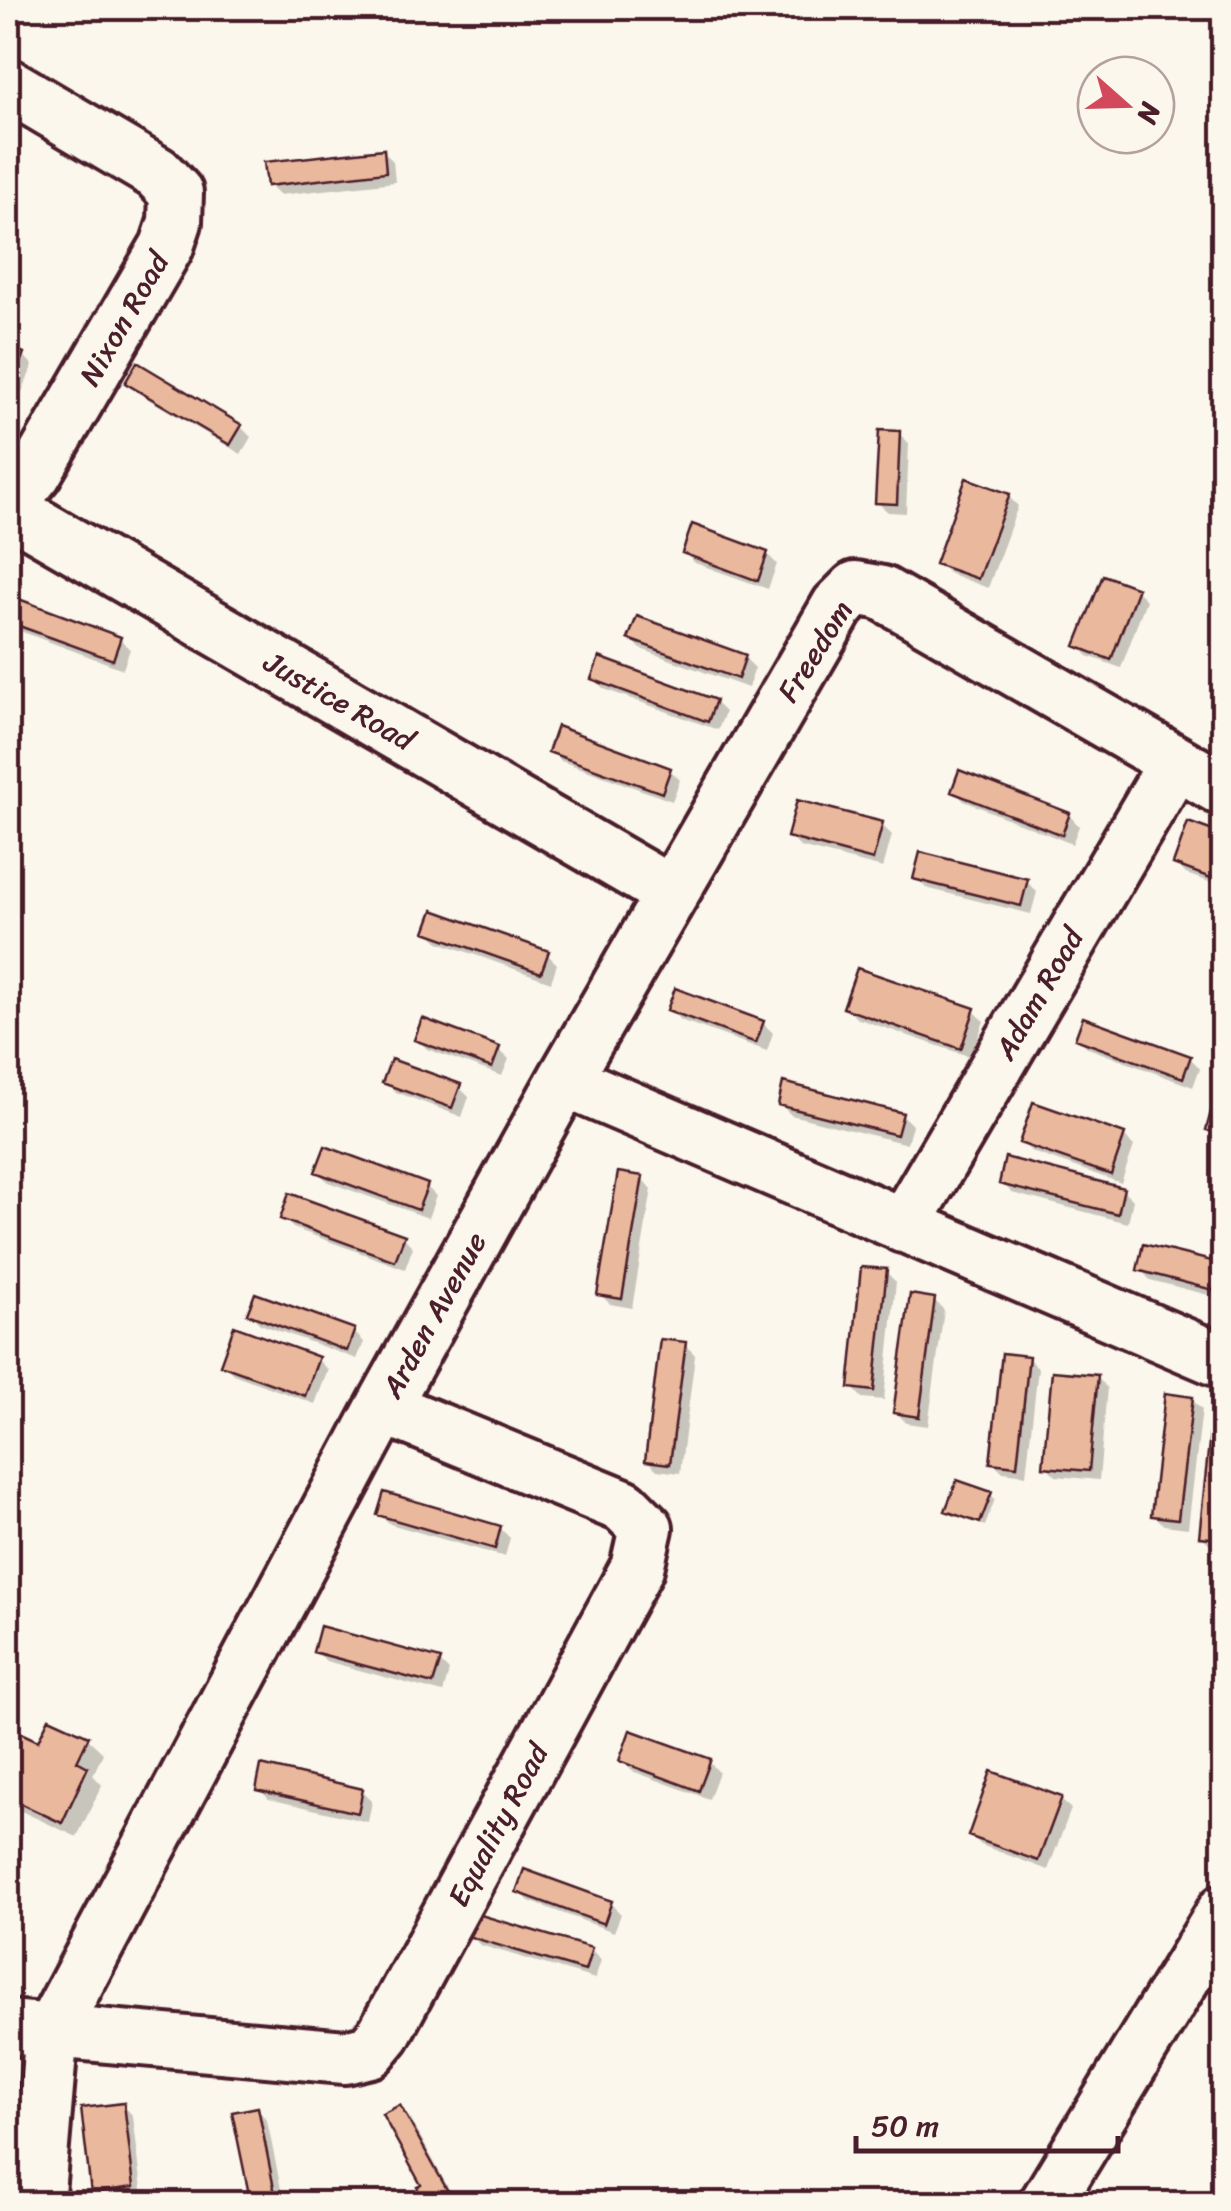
<svg xmlns="http://www.w3.org/2000/svg" width="1231" height="2211" font-family="Sriracha,sans-serif">
<style>
.shadow{fill:#0003}
.building{fill:#eab89c;stroke:#4a1f2b;stroke-width:2.5}
.lines{fill:none;stroke-linecap:round;stroke-linejoin:round}
.minor-casing{stroke:#4a1f2b;stroke-width:60}
.minor{stroke:#fbf7ec;stroke-width:52}
.labels{text-anchor:middle;dominant-baseline:central;stroke-width:8;stroke-linejoin:round;paint-order:stroke}
.street-label{font-size:30px;fill:#4a1f2b;stroke:#fbf7ec}
</style>
<rect width="100%" height="100%" fill="#fbf7ec"/>
<filter id="ink" filterUnits="userSpaceOnUse"><feTurbulence type="fractalNoise" baseFrequency=".01" numOctaves="2"/><feDisplacementMap in="SourceGraphic" scale="20" xChannelSelector="R" yChannelSelector="G"/><feConvolveMatrix kernelMatrix="1 2 1 2 8 2 1 2 1" color-interpolation-filters="sRGB"/></filter>
<g filter="url(#ink)">
<path class="shadow" d="M8 8H20L8 29Z
M383 151 393 161 395 182 279 195 269 185Z
M8 349 23 355 33 365 8 426Z
M128 383 241 427 251 437 241 454 138 393Z
M899 433 909 444 906 513 888 512 877 502Z
M1008 496 1018 506 988 588 948 573 938 563Z
M685 552 767 554 777 564 768 589 695 563Z
M1136 590 1146 600 1121 668 1088 656 1078 646Z
M8 598 120 639 130 649 123 669 9 627Z
M631 639 745 658 755 668 748 688 641 649Z
M594 679 715 702 725 712 718 730 604 689Z
M551 751 670 770 680 780 672 801 561 761Z
M954 791 1069 815 1079 826 1072 844 964 801Z
M882 825 892 835 883 868 800 847 789 836Z
M1224 837V887L1186 874 1176 864Z
M916 878 1027 882 1037 892 1031 914 926 888Z
M428 932 547 954 557 964 551 982 439 942Z
M846 1007 974 1011 984 1021 971 1057 856 1018Z
M670 1010 763 1023 773 1033 767 1051 680 1020Z
M1078 1038 1190 1058 1200 1068 1193 1087 1088 1048Z
M417 1039 498 1049 509 1059 502 1076 427 1049Z
M385 1082 459 1087 469 1097 462 1117 396 1092Z
M780 1104 902 1115 912 1125 907 1144 791 1115Z
M1224 1109V1141L1209 1130Z
M1124 1136 1134 1146 1121 1183 1032 1152 1021 1142Z
M318 1172 426 1186 436 1196 428 1218 328 1182Z
M642 1179 652 1189 632 1308 610 1304 600 1294Z
M1002 1183 1123 1190 1133 1200 1128 1223 1012 1193Z
M283 1218 403 1237 413 1247 405 1269 293 1228Z
M1224 1267V1299L1150 1280 1140 1269Z
M885 1271 896 1282 884 1400 862 1398 852 1387Z
M934 1300 944 1310 928 1426 906 1423 896 1412Z
M250 1314 353 1331 364 1342 357 1359 260 1324Z
M685 1344 695 1355 680 1473 657 1470 647 1460Z
M1028 1358 1038 1368 1026 1475 1003 1472 993 1462Z
M318 1360 328 1370 315 1404 233 1374 223 1364Z
M1097 1377 1107 1388 1099 1480 1056 1476 1046 1466Z
M1191 1399 1202 1409 1188 1528 1164 1525 1154 1515Z
M1224 1418V1547L1212 1546 1201 1536Z
M990 1494 995 1499 985 1526 953 1514 948 1510Z
M380 1514 500 1528 510 1538 505 1557 390 1524Z
M316 1651 439 1661 449 1671 443 1693 326 1661Z
M8 1730 39 1745 87 1738 103 1753 93 1775 102 1785 77 1837 8 1805Z
M622 1761 709 1762 719 1772 709 1799 632 1771Z
M259 1789 362 1791 372 1801 368 1822 269 1799Z
M1060 1799 1071 1809 1048 1870 981 1845 971 1835Z
M519 1891 611 1904 621 1914 614 1932 529 1901Z
M470 1935 591 1950 601 1960 595 1979 480 1945Z
M123 2105 133 2116 143 2197 103 2202 93 2191Z
M400 2108 410 2118 457 2204H428Z
M257 2109 267 2120 284 2204H253Z"/>
<path class="building" d="M384 149 386 172 267 186 264 162Z
M8 346 24 353 8 393Z
M137 362 242 425 230 445 125 383Z
M879 430 900 431 897 504 875 503Z
M966 478 1010 494 978 579 935 564Z
M692 524 768 552 758 581 682 553Z
M1103 575 1138 588 1111 660 1075 646Z
M8 595 121 637 113 660 8 622Z
M637 616 746 655 738 679 628 639Z
M599 657 716 700 708 722 591 679Z
M557 726 671 768 662 793 548 752Z
M959 770 1070 813 1062 835 951 792Z
M797 800 883 822 873 860 787 837Z
M1188 822 1224 835V883L1173 864Z
M920 852 1028 879 1021 906 913 879Z
M433 910 549 951 541 973 425 932Z
M857 968 975 1008 961 1049 843 1008Z
M675 988 764 1021 756 1043 667 1010Z
M1083 1017 1191 1056 1183 1078 1075 1039Z
M422 1018 500 1047 492 1068 414 1040Z
M391 1059 461 1084 452 1108 382 1083Z
M783 1082 903 1113 897 1135 778 1105Z
M1033 1102 1125 1134 1111 1175 1019 1143Z
M1213 1104 1224 1107V1135L1206 1130Z
M325 1146 428 1184 418 1210 315 1172Z
M1005 1157 1124 1188 1118 1214 999 1184Z
M618 1172 643 1176 622 1299 597 1295Z
M289 1193 405 1235 395 1261 280 1219Z
M1143 1244 1224 1264V1293L1137 1270Z
M861 1267 887 1269 874 1391 849 1388Z
M255 1293 355 1329 347 1351 247 1314Z
M910 1294 935 1298 919 1417 893 1413Z
M234 1326 319 1357 305 1396 220 1365Z
M660 1339 686 1342 670 1464 645 1461Z
M1002 1353 1029 1356 1017 1466 990 1463Z
M1052 1371 1098 1375 1089 1471 1043 1467Z
M1165 1393 1193 1397 1178 1519 1151 1516Z
M1212 1414 1224 1415V1539L1199 1537Z
M957 1480 992 1492 980 1523 945 1511Z
M384 1492 501 1526 495 1549 377 1515Z
M320 1626 441 1659 433 1684 313 1652Z
M49 1718 89 1736 77 1761 88 1767 62 1823 8 1798V1727L38 1741Z
M630 1730 711 1759 699 1791 619 1761Z
M261 1765 363 1789 358 1813 256 1790Z
M991 1771 1062 1797 1038 1861 968 1836Z
M524 1869 612 1901 604 1924 516 1892Z
M474 1913 592 1948 585 1971 467 1936Z
M124 2103 134 2187 91 2193 81 2108Z
M400 2105 455 2204H426L417 2187 421 2185 382 2114Z
M258 2107 277 2204H251L232 2112Z"/>
<g class="lines">
<defs>
<path id="minor" d="M8 85 157 173 176 193 175 222 167 246 35 473 8 505
M8 508 671 893
M564 1080 1224 1362
M903 1226 1175 763
M8 2027 345 2057 370 2051 384 2034 637 1568 646 1528 624 1506 383 1407
M37 2204 52 2030 383 1407 564 1080 838 606 856 588 882 593 1224 790
M1046 2204 1224 1911"/>
</defs>
<use href="#minor" class="minor-casing"/>
<use href="#minor" class="minor"/>
</g>
</g>
<g class="labels">
<g class="street-label">
<text transform="translate(124 319) rotate(-60)">Nixon Road</text>
<text transform="translate(815 651) rotate(-58)">Freedom</text>
<text transform="translate(339 701) rotate(30)">Justice Road</text>
<text transform="translate(1039 994) rotate(-60)">Adam Road</text>
<text transform="translate(434 1315) rotate(-61)">Arden Avenue</text>
<text transform="translate(498 1825) rotate(-62)">Equality Road</text>
</g>
</g>
<rect width="1231" height="2211" fill="none" stroke="#fbf7ec" stroke-width="40"/>
<rect x="20" y="20" width="1191" height="2171" fill="none" stroke="#4a1f2b" stroke-width="4" filter="url(#ink)"/>
<g transform="translate(1126 105) rotate(110)"><circle r="48" fill="#fbf7ec" stroke="#b4a19f" stroke-width="2.5"/>
<path d="M0-8L18 38L0 25L-18 38Z" fill="#d1495b"/>
<text y="-15" font-size="28" font-weight="bold" text-anchor="middle" fill="#4a1f2b">N</text>
</g>
<path d="M856 2136v15h262v-15" fill="none" stroke="#4a1f2b" stroke-width="5"/>
<text x="871" y="2136" font-size="30" fill="#4a1f2b" stroke="#fbf7ec" stroke-width="8" paint-order="stroke">50 m</text>
</svg>
